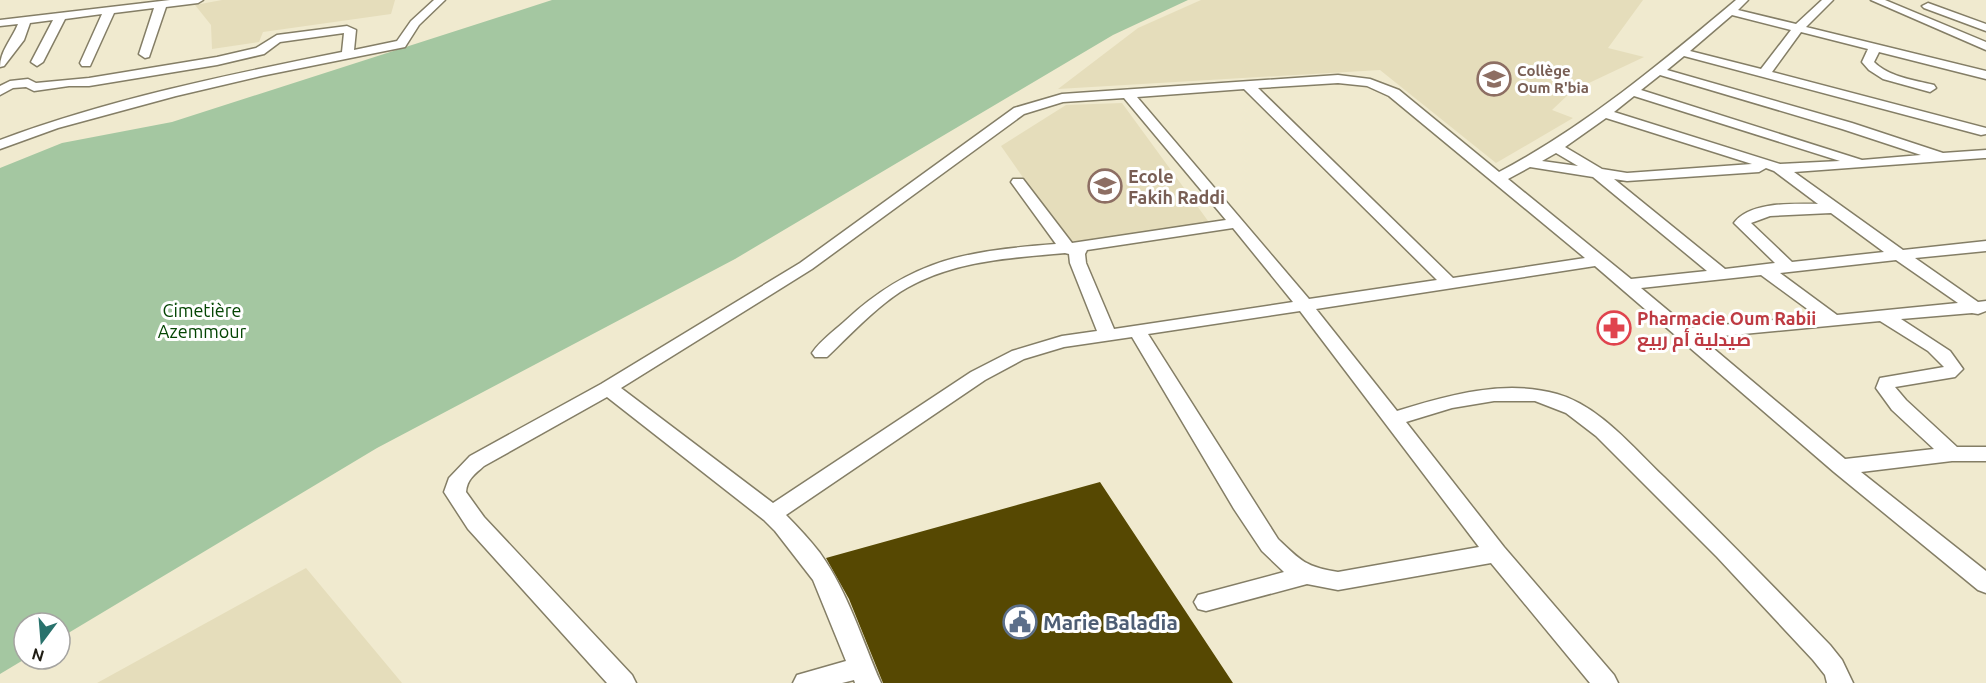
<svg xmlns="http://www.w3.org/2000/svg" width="1986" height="683" font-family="Ubuntu,Cairo,sans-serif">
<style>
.built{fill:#e5ddbb}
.green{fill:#a4c7a1}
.building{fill:#564802}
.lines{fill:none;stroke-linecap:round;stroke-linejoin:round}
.street-casing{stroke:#847e66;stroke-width:3}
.street{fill:#fff;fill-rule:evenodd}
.labels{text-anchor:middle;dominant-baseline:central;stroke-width:6;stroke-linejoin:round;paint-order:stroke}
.far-education-label{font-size:15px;font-weight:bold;fill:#785e54;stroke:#fff;text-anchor:start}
.education-label{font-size:18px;font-weight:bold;fill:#785e54;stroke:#fff;text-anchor:start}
.park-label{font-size:18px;fill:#044503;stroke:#fff}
.health-label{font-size:18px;font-weight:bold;fill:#be3a42;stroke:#fff;text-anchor:start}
.near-service-label{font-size:21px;font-weight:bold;fill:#4e5e75;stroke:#fff;text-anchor:start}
</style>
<rect width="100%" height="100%" fill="#f0eacf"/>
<path class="built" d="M222 0H395L391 14 263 32 259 42 212 49 211 25 195 5Z
M1201 0H1643L1608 48 1644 57 1572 91 1552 110 1573 118 1496 163 1380 70 1058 89 1138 28Z
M1122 103 1211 225 1068 242 1001 146 1066 105Z
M306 568 402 683H97Z"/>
<path class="green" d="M552 0H1188L1113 35 735 259 377 448 60 638V623H24L25 659 0 674V168L62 143 172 122Z"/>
<path class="building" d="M1100 482 1233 683H883L849 599 826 558Z"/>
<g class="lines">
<defs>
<path id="street" d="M170 0H203L198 3 166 7 149 57 145 58 139 54 154 8 114 13 90 66H82L80 63 102 14 65 19 43 62 37 66 31 62 53 20 30 23 24 40 4 66 0 67C0 51 12 39 18 24L0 26V20Z
M434 0H445L419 25 405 47 261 76 176 96 58 128 0 149V140C110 99 227 75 342 52L344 33 280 42 264 54 217 65 89 86H69L34 91 26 87 13 88 0 95V86L10 81 28 79 36 83 89 78 217 57 256 48 277 35 347 26 356 30 354 50 397 41 411 21Z
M1736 0H1748L1738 10 1796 24 1822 0H1833L1806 27 1986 71V79L1879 52 1874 62C1889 77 1914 80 1934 85L1936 88 1930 92 1883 79 1869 70 1862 62 1868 49 1801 32 1772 72 1986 128V134L1981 135 1684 56 1667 70 1852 123 1943 153 1986 150V158H1984L1794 172 1903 250 1986 241V251L1915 258 1978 302 1986 301V311L1978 314 1972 313 1901 319 1950 351 1963 369 1955 377 1895 387 1906 400 1957 447H1986V461H1952L1861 472 1986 571V593L1978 590 1834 472 1595 266 1316 309 1397 411C1448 395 1505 379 1557 394 1600 406 1633 448 1664 477 1720 532 1776 589 1830 645L1842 660 1853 683H1827L1825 675 1813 660 1717 557 1596 436 1566 413 1535 401H1494L1452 408 1406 422 1504 547 1614 675 1618 683H1590L1491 563 1338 590 1307 584 1206 611 1198 609 1194 602 1198 595 1284 572 1262 551 1234 509 1132 337 1064 347 1024 359 985 380 786 515C798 527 810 540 820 553 848 592 862 640 881 683H855L854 680 842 683H793L797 675 846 661 813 580 775 531 764 520 607 397 484 466C475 474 467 479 466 492L484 517 632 675 636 683H607L468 529 444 492 449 478 470 456 601 384 800 263 1014 108 1062 94 1338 75 1370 79 1399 90 1499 172C1586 126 1661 63 1736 0ZM1732 15 1791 30 1761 69 1690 51ZM1660 75 1842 129 1921 155 1862 160 1641 90ZM1338 83 1367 86 1389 96 1585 258 1453 278 1258 88ZM1244 89 1437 280 1309 299 1137 97ZM1634 96 1840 161 1780 164 1614 112ZM1124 98 1226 220 1072 243 1023 179H1013L1011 182 1056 244C968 251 913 258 845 321 834 331 820 341 812 353L815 357H827C850 335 873 310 900 292 950 261 1008 258 1065 253L1069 254 1070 263 1097 331 1062 336 1012 351 971 372 773 503 621 388 812 269 1024 114 1063 102ZM1606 118 1752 164 1627 173 1602 169 1565 147ZM1556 153 1578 166 1542 161ZM1530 167 1593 177 1707 271 1631 279 1508 179ZM1766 168 1774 171 1818 204C1794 204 1750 201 1734 223L1775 263 1725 269 1614 179 1627 181 1759 172ZM1831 213 1884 252 1792 262 1751 223 1770 216ZM1233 228 1293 302 1114 329 1086 263 1085 254 1087 250ZM1896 260 1958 303 1837 315 1780 273ZM1761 275 1817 316 1689 328 1641 288ZM1300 311 1479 547 1338 572C1306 567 1301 561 1278 539L1148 334ZM1880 321 1928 351 1944 367 1880 378 1876 388 1892 410 1934 449 1845 459 1701 338Z
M1871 0H1885L1986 42V50Z
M1928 3 1986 24V31L1924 8 1922 6Z"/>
</defs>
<use href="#street" class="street-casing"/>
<use href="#street" class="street"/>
</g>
<defs>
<symbol id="school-ring" viewBox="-11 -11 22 22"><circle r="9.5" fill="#fff" stroke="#8d6e63" stroke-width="1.5"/><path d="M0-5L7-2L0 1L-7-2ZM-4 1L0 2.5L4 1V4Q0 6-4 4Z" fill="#8d6e63"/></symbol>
<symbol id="pharmacy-ring" viewBox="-11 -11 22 22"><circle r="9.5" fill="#fff" stroke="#e0444e" stroke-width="1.5"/><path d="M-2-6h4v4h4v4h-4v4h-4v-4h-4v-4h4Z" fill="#e0444e"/></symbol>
<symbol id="civic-ring" viewBox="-11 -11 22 22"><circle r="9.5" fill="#fff" stroke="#5c6f8a" stroke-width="1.5"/><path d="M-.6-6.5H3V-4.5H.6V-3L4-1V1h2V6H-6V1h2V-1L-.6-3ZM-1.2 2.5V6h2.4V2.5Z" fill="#5c6f8a"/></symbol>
</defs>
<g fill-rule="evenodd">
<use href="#school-ring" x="1475" y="60" width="38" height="38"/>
<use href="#school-ring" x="1086" y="167" width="38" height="38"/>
<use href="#pharmacy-ring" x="1595" y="309" width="38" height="38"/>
<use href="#civic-ring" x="1001" y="603" width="38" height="38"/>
</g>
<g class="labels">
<g class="far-education-label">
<text x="1517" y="70">Collège<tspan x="1517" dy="17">Oum R'bia</tspan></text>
</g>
<g class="education-label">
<text x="1128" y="176">Ecole<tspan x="1128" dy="21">Fakih Raddi</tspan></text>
</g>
<g class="park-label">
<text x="202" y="310">Cimetière<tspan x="202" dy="21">Azemmour</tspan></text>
</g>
<g class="health-label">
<text x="1637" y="318">Pharmacie Oum Rabii<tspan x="1637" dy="21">صيدلية أم ربيع</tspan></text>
</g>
<g class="near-service-label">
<text x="1043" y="622">Marie Baladia</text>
</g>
</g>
<g transform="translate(42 641) rotate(196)"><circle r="28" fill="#ffffff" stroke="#a5a4a1" stroke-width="1.5"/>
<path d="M0-4.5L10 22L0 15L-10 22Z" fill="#29726c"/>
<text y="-9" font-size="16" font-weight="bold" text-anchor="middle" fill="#1f1c13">N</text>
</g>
</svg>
